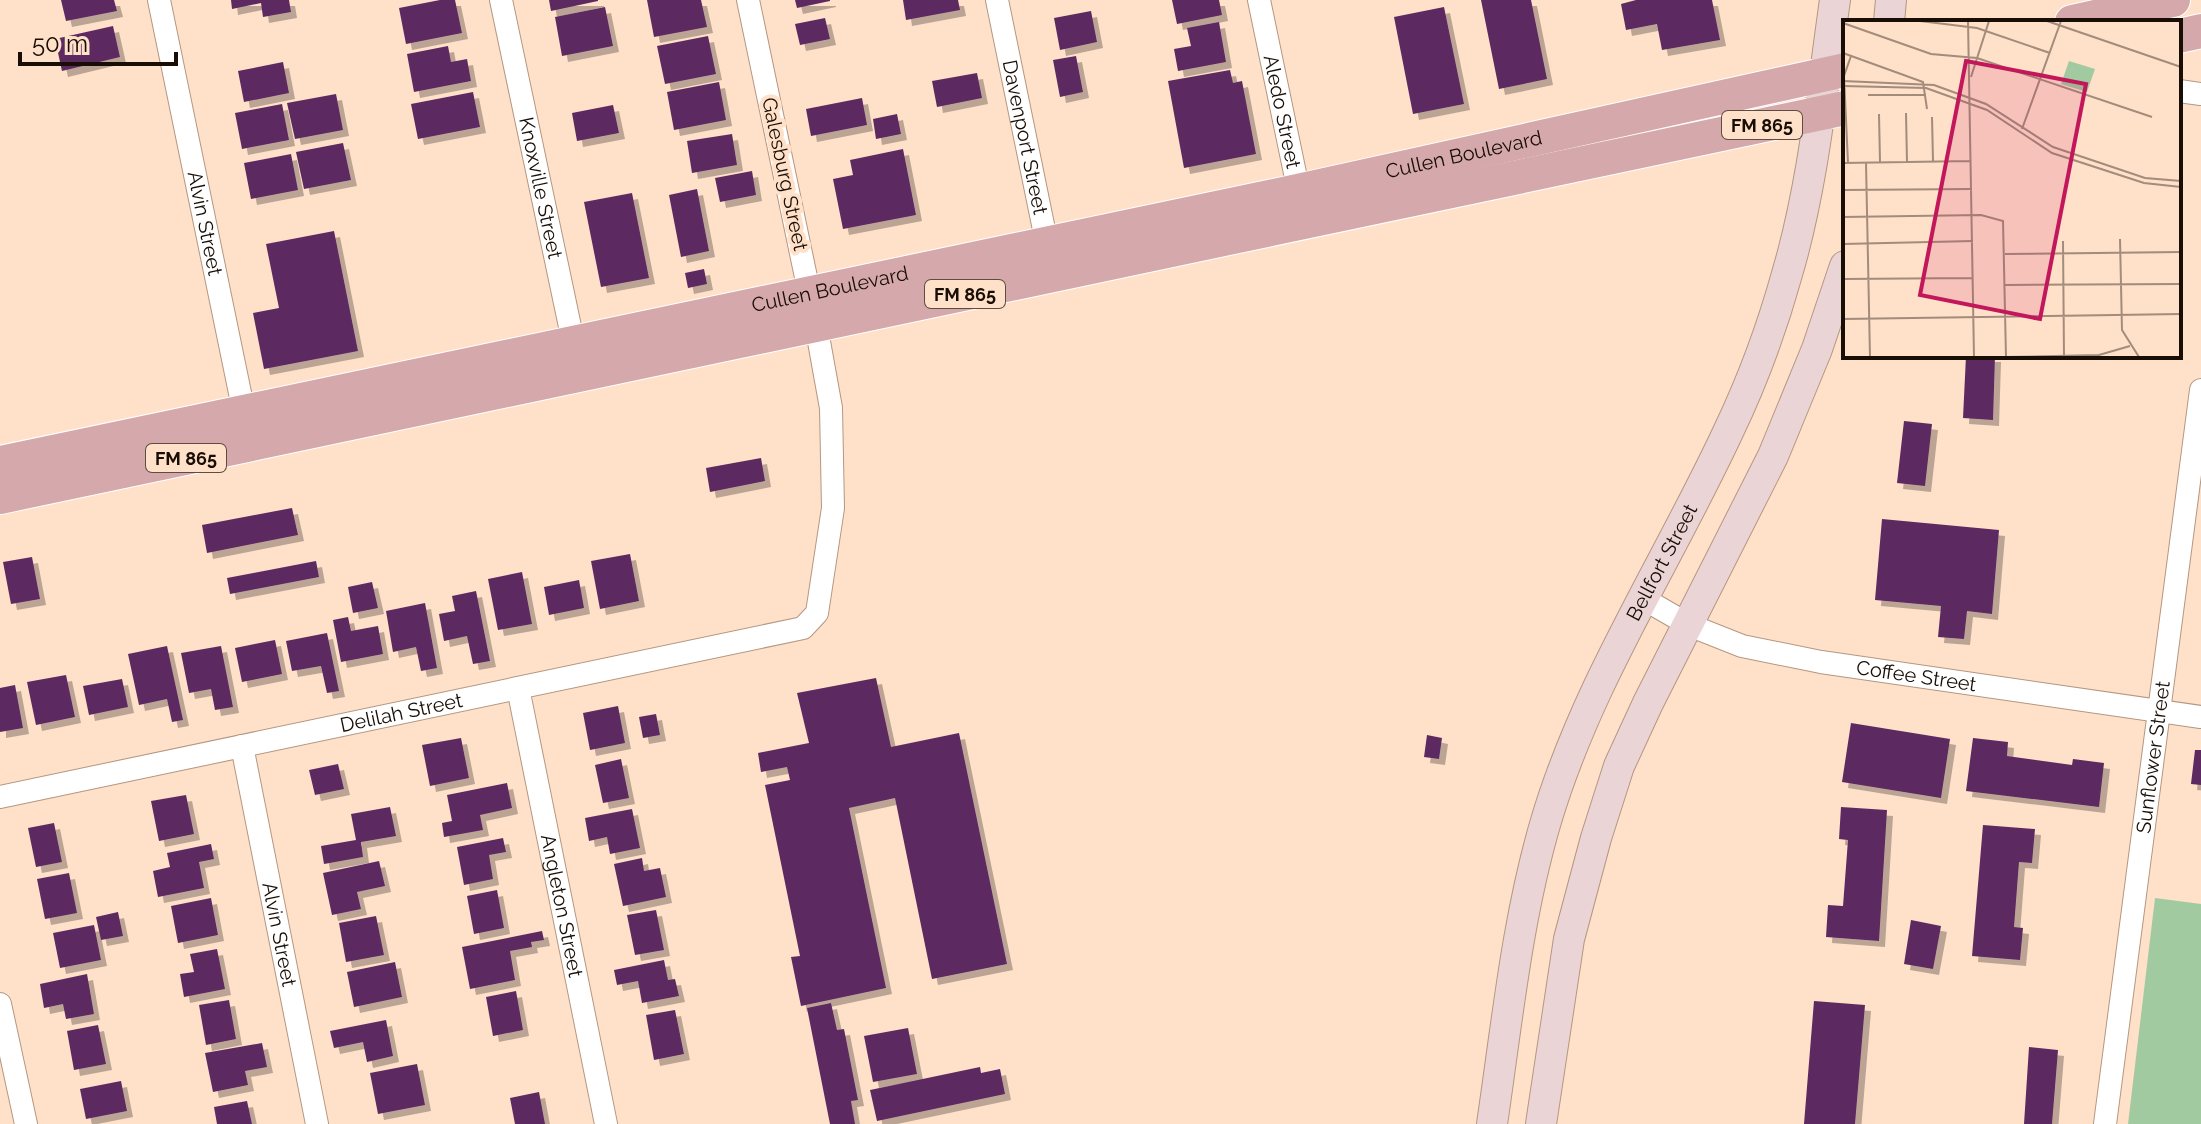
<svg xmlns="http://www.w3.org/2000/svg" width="2201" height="1124" font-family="Raleway,sans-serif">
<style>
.green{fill:#a2caa0}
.building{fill:#5b2b60;filter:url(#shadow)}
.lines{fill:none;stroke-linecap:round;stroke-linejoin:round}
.street-casing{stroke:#b49781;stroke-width:24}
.secondary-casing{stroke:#b49781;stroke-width:32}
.primary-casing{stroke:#fff;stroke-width:36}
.street{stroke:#fff;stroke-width:22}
.secondary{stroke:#ead4d6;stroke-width:30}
.primary{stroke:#d5a9ac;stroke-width:34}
.labels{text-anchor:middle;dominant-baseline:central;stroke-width:8;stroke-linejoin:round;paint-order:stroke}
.shield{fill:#ffe0c9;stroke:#5d4d40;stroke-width:2}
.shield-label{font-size:18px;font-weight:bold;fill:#180e06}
.street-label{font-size:20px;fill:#180e06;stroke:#ffe0c9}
.inset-road{fill:none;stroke:#a38c7b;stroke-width:2}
.view{fill:#c2185b;fill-opacity:0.15;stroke:#c2185b;stroke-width:4}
.inset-edge{fill:none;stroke:#180e06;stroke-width:4}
</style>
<defs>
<filter id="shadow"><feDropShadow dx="6" dy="6" stdDeviation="0" flood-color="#0004"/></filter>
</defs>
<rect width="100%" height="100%" fill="#ffe0c9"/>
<path class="green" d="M2155 898 2201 904V1124H2128Z"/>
<path class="building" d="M61 0H114L117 11 66 21Z
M231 0H289L291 12 263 17 261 3 232 9Z
M440 0H455L462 33 406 44 399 8Z
M549 0H598V1L551 11Z
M647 0H701L707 27 654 37Z
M795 0H830V1L797 8Z
M903 0H958L960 10 906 20Z
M1172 0H1219L1222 15 1177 24Z
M1481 0H1531L1547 79 1499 89Z
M1636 0H1712L1720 40 1662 50 1657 24 1626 30 1621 4Z
M605 7 613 46 562 56 555 17Z
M1444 7 1464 104 1413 114 1394 17Z
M1091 11 1097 42 1060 50 1054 18Z
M825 18 830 39 800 45 795 24Z
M1219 22 1226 62 1178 71 1174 49 1191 46 1187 28Z
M113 26 120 57 62 71 55 39Z
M708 36 716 74 665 84 657 46Z
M448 46 451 62 467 59 471 81 414 92 407 54Z
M1076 56 1083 92 1060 97 1053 60Z
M283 62 289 93 244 102 238 71Z
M1230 70 1233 83 1242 81 1256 154 1184 168 1168 81Z
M977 73 982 98 937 107 932 81Z
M719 82 726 120 674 130 667 92Z
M473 92 480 127 418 139 411 104Z
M336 94 343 130 295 139 287 103Z
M862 98 867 125 811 136 806 109Z
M282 104 289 140 242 149 235 113Z
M613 105 619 133 577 141 572 113Z
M897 114 901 134 876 139 873 119Z
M732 134 737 165 692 173 687 141Z
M343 143 351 180 304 189 296 152Z
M903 149 916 215 843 229 833 179 853 175 850 160Z
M291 154 298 190 251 199 244 163Z
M752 171 756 195 720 202 715 178Z
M697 189 709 251 681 257 669 195Z
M632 193 649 278 601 287 584 202Z
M334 231 358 351 264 369 253 313 279 308 266 244Z
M704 269 707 284 688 288 685 273Z
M1966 356H1995L1993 420 1963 418Z
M1904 421 1932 424 1925 486 1897 483Z
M761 458 765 481 710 492 706 468Z
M292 508 298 535 207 553 202 525Z
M1882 519 1999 530 1992 614 1967 611 1964 639 1938 637 1941 606 1875 600Z
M630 554 639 601 600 609 591 561Z
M32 557 40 599 11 604 3 562Z
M316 561 319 577 230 594 227 578Z
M522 572 532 624 498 630 488 579Z
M579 580 584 608 549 615 544 587Z
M372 582 378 608 353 613 348 587Z
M476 591 490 661 473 664 467 636 444 641 439 614 455 611 452 596Z
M425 603 437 668 421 671 416 647 393 652 386 611Z
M348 617 351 631 378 626 383 654 341 662 333 620Z
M327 633 339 691 327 693 321 666 292 671 286 641Z
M275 640 282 674 242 682 235 648Z
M167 646 183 720 172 722 167 699 139 705 128 654Z
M221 646 233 707 215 710 211 689 189 693 181 653Z
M66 675 75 717 36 725 27 682Z
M876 678 891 747 959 733 1007 964 932 979 895 798 849 808 886 988 801 1006 791 957 800 956 765 785 790 780 787 767 761 772 758 753 809 743 797 693Z
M122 679 128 707 89 715 83 686Z
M15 685 23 728 0 732V688Z
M618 706 625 743 590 750 583 713Z
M656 714 660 735 643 738 639 717Z
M1851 723 1950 739 1941 798 1842 782Z
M1427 735 1442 738 1439 759 1424 757Z
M461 738 469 778 430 786 422 745Z
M1973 738 2008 742 2007 756 2072 765 2073 759 2104 763 2099 807 1966 791Z
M2195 750H2201V785L2191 784Z
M621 759 629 798 603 803 595 765Z
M338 764 344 789 315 795 309 770Z
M507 783 512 808 480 815 483 830 444 837 442 823 452 821 447 795Z
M186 795 194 834 159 841 151 801Z
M390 807 396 836 361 842 363 857 324 864 321 846 356 840 351 814Z
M1841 807 1887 810 1879 941 1826 937 1828 905 1843 906 1848 840 1839 839Z
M632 809 640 848 610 854 607 837 589 841 585 818Z
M54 823 62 862 36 867 28 828Z
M1983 825 2035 829 2032 863 2019 862 2014 927 2023 928 2020 960 1972 956Z
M503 838 506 852 489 855 493 879 464 885 457 847Z
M211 844 214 859 199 862 204 888 158 897 153 871 170 867 167 853Z
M642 858 644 871 660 868 666 897 623 906 614 864Z
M379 861 385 886 357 892 361 909 332 915 323 873Z
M69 873 77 913 45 919 37 879Z
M497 890 504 928 474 934 467 896Z
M211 898 218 935 178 943 171 906Z
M656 910 664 950 635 955 627 915Z
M118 912 123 936 101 940 96 917Z
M376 916 384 955 346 962 339 923Z
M1911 920 1941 926 1933 969 1904 964Z
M94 925 101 960 60 968 53 933Z
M542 931 544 940 531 942 532 947 510 951 515 980 470 989 462 947Z
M217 949 225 989 184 997 180 974 194 972 190 954Z
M664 960 668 980 675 979 679 996 642 1003 638 981 617 985 614 970Z
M395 962 402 997 354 1007 347 972Z
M87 974 94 1014 66 1019 63 1004 44 1008 40 984Z
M516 991 523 1030 493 1036 486 997Z
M229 1000 236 1039 206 1045 199 1005Z
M1814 1001 1865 1005 1855 1124H1804Z
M831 1003 837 1030 844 1029 858 1100 851 1101 855 1124H830L807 1008Z
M675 1010 684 1054 654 1060 646 1015Z
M386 1020 393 1056 367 1062 363 1042 334 1048 330 1031Z
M98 1025 106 1064 74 1070 67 1031Z
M908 1028 917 1074 873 1082 864 1036Z
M262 1043 267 1067 245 1071 248 1085 213 1092 205 1053Z
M2029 1047 2058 1050 2052 1124H2024Z
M417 1064 425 1105 378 1114 370 1073Z
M980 1067 981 1073 1000 1069 1005 1094 877 1121 870 1090Z
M121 1081 127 1111 86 1119 80 1089Z
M539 1092 545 1124H515L510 1098Z
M247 1101 252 1124H217L214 1107Z"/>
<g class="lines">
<defs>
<g id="street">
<path id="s1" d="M159 0 246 422"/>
<path id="s2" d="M501 0 576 355"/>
<path id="s3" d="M997 0 1049 254"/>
<path id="s4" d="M1259 0 1301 202"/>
<path d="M2179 91 2201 94"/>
<path id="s5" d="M1644 599 1689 625 1742 646 1821 662 2201 717"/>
<path id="s6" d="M518 688 606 1124"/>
<path id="s7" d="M242 746 317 1124"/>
<path id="s8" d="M0 797 803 628 817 613 833 508 831 408 816 325 748 0"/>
<path d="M0 1004 26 1124"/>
<path id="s9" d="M2105 1124 2201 390"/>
</g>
<g id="secondary">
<path d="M1889 22 1891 0"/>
<path id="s10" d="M1492 1124C1507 1023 1517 919 1546 821 1587 683 1668 561 1728 432 1752 382 1772 328 1787 274 1813 186 1822 91 1835 0"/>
<path d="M1541 1124 1569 939 1596 838 1619 766 1648 703 1773 456 1817 349 1845 266"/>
</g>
<g id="primary">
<path d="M2072 22 2173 0"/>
<path d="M2179 36 2201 31"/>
<path id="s11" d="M0 463 1298 191 1845 70"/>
<path d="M0 497 1845 108"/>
</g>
</defs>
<use href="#street" class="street-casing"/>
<use href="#secondary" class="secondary-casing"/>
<use href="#primary" class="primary-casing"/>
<use href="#street" class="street"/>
<use href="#secondary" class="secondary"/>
<use href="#primary" class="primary"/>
</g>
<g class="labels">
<g class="shield">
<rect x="1722" y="111" width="80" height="28" rx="6"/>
<rect x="925" y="280" width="80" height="28" rx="6"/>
<rect x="146" y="444" width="80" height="28" rx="6"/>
</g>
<g class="shield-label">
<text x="1762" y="125">FM 865</text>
<text x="965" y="294">FM 865</text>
<text x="186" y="458">FM 865</text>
</g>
<g class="street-label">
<text stroke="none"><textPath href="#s4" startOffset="114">Aledo Street</textPath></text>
<text stroke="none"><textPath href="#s3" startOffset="140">Davenport Street</textPath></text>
<text stroke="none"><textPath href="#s11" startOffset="1496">Cullen Boulevard</textPath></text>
<text transform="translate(785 174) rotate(78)">Galesburg Street</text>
<text stroke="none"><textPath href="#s2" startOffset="192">Knoxville Street</textPath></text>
<text stroke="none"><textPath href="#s1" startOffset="228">Alvin Street</textPath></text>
<text stroke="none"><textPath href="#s11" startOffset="848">Cullen Boulevard</textPath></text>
<text stroke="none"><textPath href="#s10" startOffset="592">Bellfort Street</textPath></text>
<text stroke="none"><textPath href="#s5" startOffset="286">Coffee Street</textPath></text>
<text stroke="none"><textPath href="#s8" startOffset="410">Delilah Street</textPath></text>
<text stroke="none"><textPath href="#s9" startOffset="370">Sunflower Street</textPath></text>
<text stroke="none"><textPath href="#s6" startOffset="222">Angleton Street</textPath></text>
<text stroke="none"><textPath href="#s7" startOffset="192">Alvin Street</textPath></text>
</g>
</g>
<g transform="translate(1843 20)">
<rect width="338" height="338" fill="#ffe0c9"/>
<path d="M226 41 252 49 244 72 218 64Z" fill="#a2caa0"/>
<path class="inset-road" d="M77 1 134 8 207 33M125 1 131 337M204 1 338 47M0 3 88 34 134 38 309 97M0 33 80 62 84 89M128 57 146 1M0 61 91 65 143 84 210 127 302 158 338 161M0 66 83 68 144 90 209 133 301 163 338 167M25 75H83M63 93 64 142M36 94 37 142M89 97 90 141M179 109 218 1M0 143 128 141M5 143 1 56 8 36M23 143 27 337M0 170 129 169M0 197 138 195 160 201 163 337M277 219 279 310 296 337M220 221 221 336M0 224 130 221M162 234 338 232M0 259 130 258M162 265 338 264M0 299 338 294M163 337 256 335 287 326"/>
<path class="view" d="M123 41 243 64 197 299 77 275Z"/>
<rect width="338" height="338" class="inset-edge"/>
</g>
<path d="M20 52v12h156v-12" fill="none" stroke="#180e06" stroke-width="4"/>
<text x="32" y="52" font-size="24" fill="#180e06" stroke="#ffe0c9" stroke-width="6" paint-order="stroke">50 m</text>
</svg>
